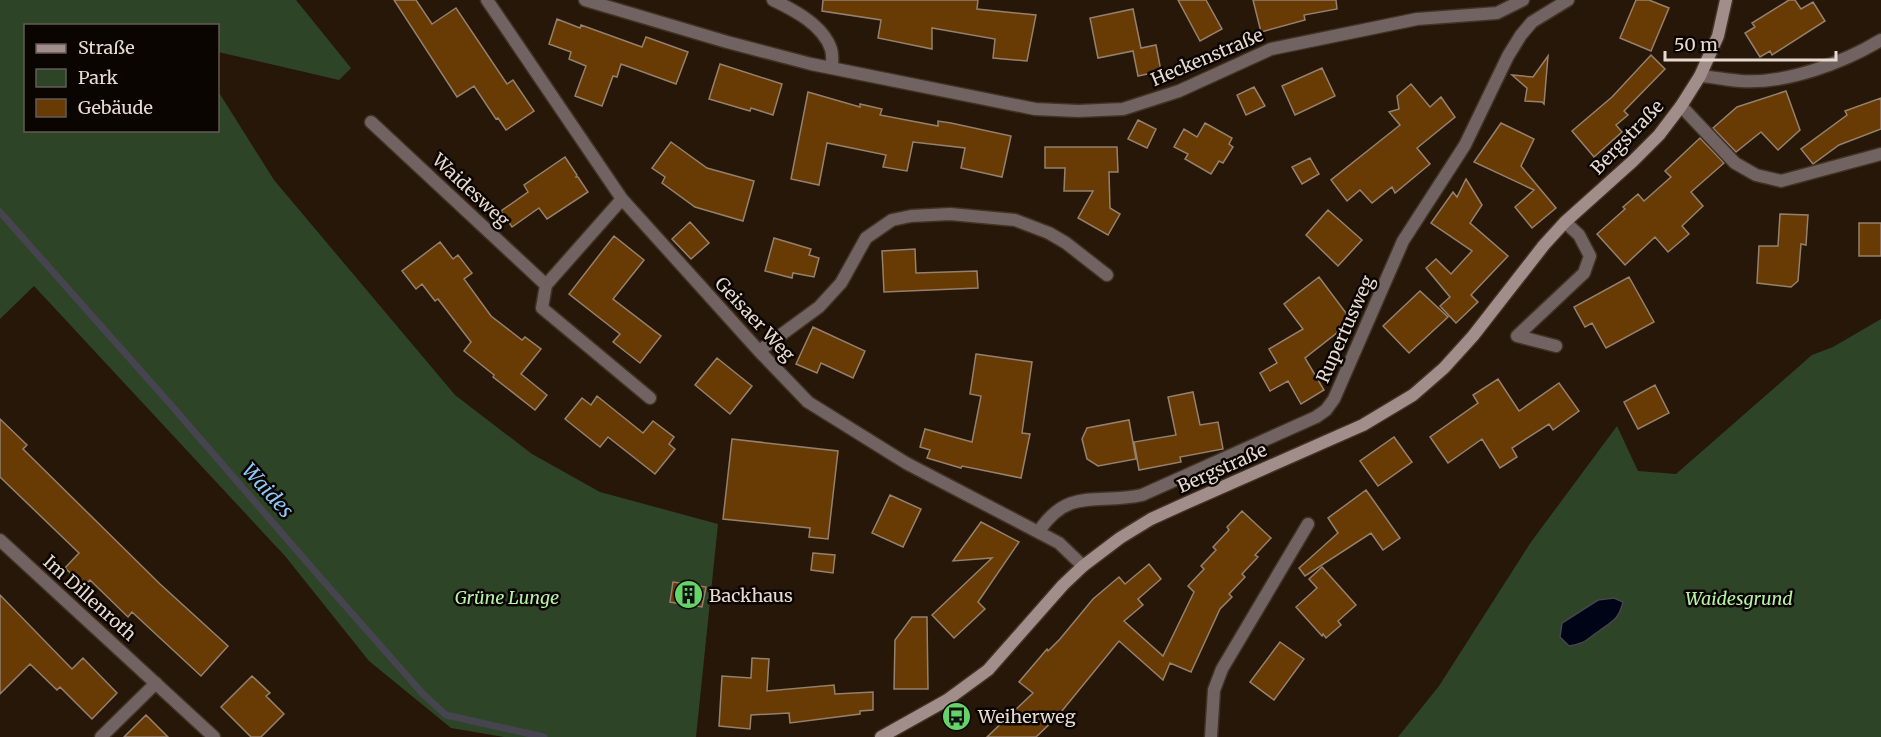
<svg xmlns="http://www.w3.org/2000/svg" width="1881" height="737" font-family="Merriweather,serif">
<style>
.green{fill:#2d4427}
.water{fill:#000417;stroke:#45444f;stroke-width:1.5}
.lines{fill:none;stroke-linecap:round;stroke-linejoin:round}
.stream{stroke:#45444f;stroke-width:7}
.building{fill:#683b04;stroke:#95806e;stroke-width:1.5}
.street-casing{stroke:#423224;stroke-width:15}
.secondary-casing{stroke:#423224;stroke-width:15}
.street{stroke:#706361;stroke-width:12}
.secondary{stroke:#a18d89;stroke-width:12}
.labels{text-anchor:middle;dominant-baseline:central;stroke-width:5;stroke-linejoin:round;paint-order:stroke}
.street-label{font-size:18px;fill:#e7dbd1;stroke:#0b0502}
.poi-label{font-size:18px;fill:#e7dbd1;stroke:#0b0502;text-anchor:start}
.park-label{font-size:18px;font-style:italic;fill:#b6f3a7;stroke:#0b0502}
.water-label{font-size:20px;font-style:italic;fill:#8ec9fc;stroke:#0b0502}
</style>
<rect width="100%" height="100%" fill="#271708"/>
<path class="green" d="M0 0H296L351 68 339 80 218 52V26H26V130H218V91L274 180 455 395 532 454 600 492 718 524 696 737H504L451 728 369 661 285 556 34 286 0 319Z
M1881 319V737H1398L1439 686 1531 542 1617 426 1638 471 1676 474 1812 355 1833 347Z"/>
<path class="water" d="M1614 598 1623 602C1619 619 1613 621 1599 631 1587 639 1585 644 1569 646L1560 637 1562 623 1598 600Z"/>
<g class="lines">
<path class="stream" d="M0 212 171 405 319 576 423 694 446 715 544 737"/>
</g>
<path class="building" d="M394 0H416L432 24 456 8 507 84 513 80 534 111 506 130 498 118 496 119 474 86 457 97Z
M823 0H978L977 9 1036 15 1027 61 993 58 995 39 932 28V49L878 38 881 20 822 11Z
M1178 0H1206L1222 29 1200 41Z
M1253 0H1336L1337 9 1304 15 1305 20 1261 32Z
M1636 0H1649L1669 8 1651 51 1620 38Z
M1789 0H1795L1801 9 1813 2 1825 21 1772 55 1770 51 1760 57 1745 33 1755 27 1752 23Z
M1133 9 1141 48 1156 45 1161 71 1138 76 1133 51 1098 58 1090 18Z
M557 19 580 28 581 25 642 47 646 37 688 52 676 84 621 64 617 77 613 76 602 106 575 96 586 66 569 59 571 52 549 44Z
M1651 55 1665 69 1624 111 1628 115 1616 125 1622 132 1594 157 1572 131 1612 97Z
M1548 56 1544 104 1542 102 1525 101 1527 88 1512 75 1533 77Z
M720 64 782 84 773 115 751 108 750 111 709 99Z
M1322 68 1335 96 1295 115 1282 86Z
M1411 84 1430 107 1441 97 1455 117 1417 148 1430 164 1395 193 1392 187 1372 203 1360 190 1347 201 1331 180 1400 125 1389 112 1399 109 1397 96Z
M1254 87 1265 106 1246 115 1237 95Z
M1786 91 1800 130 1778 150 1761 132 1736 152 1713 128 1737 107Z
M808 92 860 107V104L882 109 880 115 938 126V121L951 123 1011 136 1002 177 961 168 965 148 913 142 907 171 883 167 886 155 827 143 819 185 791 179Z
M1881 98V129L1839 145 1813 164 1801 149 1847 115 1845 111Z
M1138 120 1156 129 1147 148 1128 139Z
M1205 123 1232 138 1229 144 1233 147 1223 163 1219 161 1211 174 1185 159 1188 154 1174 147 1184 129 1197 137Z
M1501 123 1534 139 1521 166 1556 208 1532 228 1515 207 1534 190 1474 162Z
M1700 138 1724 163 1691 192 1703 206 1682 226 1689 234 1668 252 1655 237 1625 265 1597 234 1625 209 1623 207 1638 194 1644 201 1671 177 1665 171Z
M671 142 707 168 754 181 743 221 695 207 662 183 665 177 652 168Z
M1045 147H1117L1118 172H1109L1110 208 1120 214 1108 235 1078 218 1093 191H1064L1065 168H1045Z
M565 157 577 175 576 177H578L588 192 547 219 539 208 512 227 501 211 528 192 524 185Z
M1310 158 1319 174 1302 184 1292 167Z
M1466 179 1482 205 1470 223 1508 256 1471 295 1478 302 1456 323 1440 306 1450 297 1426 268 1436 259 1451 274 1472 251 1431 223 1453 192 1457 197Z
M1328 210 1362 240 1338 266 1306 235Z
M1780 214 1808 215 1806 245 1801 244 1798 281 1791 287 1757 283 1759 246H1778Z
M690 222 709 243 691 259 672 239Z
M1859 223H1881V256H1859Z
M614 236 644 260 613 299 661 336 640 363 613 342 620 334 569 294Z
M774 238 811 249 809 255 819 258 814 277 793 273 792 278 765 271Z
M440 242 453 259 458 255 472 273 464 279 491 316 522 340 525 337 541 349 521 374 547 395 535 410 493 377 494 375 464 351 471 342 438 299 435 301 422 284 416 289 402 271Z
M915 249 916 273 977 271 978 288 884 292 882 251Z
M1319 277 1352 321 1305 358 1324 390 1301 404 1288 381 1270 391 1260 373 1277 363 1269 349 1303 329 1284 304Z
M1629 277 1654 322 1606 348 1592 323 1585 327 1574 307Z
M1420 291 1448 317 1409 353 1383 326Z
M813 327 865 351 853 378 821 363 817 373 796 364Z
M976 354 1032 362 1022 433 1030 434 1021 478 962 466 961 468 927 458 930 450 920 447 925 429 972 442 981 396 970 394Z
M717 358 752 386 730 414 695 385Z
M1498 379 1519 411 1559 383 1579 411 1553 430 1549 424 1512 448 1517 457 1500 468 1482 439 1448 463 1430 437 1478 403 1473 395Z
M1655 385 1669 413 1638 429 1624 402Z
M1193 392 1200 425 1218 422 1223 449 1180 457 1181 462 1139 470 1134 442 1176 435 1168 397Z
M597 396 643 433 653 421 674 437 669 444 675 449 655 474 608 437 600 447 565 419 582 398 591 405Z
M0 419 27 445 23 449 160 584 228 646 201 676 132 612 128 617 90 580 84 586 65 568 79 553 0 477Z
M1129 420 1136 459 1098 466 1087 459 1082 439 1087 428Z
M1394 437 1412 462 1378 486 1360 461Z
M732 439 838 451 828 539 809 537 810 528 723 519Z
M1366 490 1400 538 1383 550 1371 533 1305 576 1299 568 1338 533 1328 518Z
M890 495 921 509 903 547 872 533Z
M1242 511 1271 538 1255 555 1258 557 1242 574 1245 577 1229 594 1232 597 1220 609 1191 672 1170 663 1163 680 1119 641 1057 717 1036 737H987L1033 693 1019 682 1047 649 1048 651 1060 639 1093 599 1119 577 1125 584 1149 564 1161 579 1138 599 1143 605 1124 621 1163 656 1194 592 1188 586 1204 569 1201 566 1216 550 1213 547 1229 530 1227 527Z
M981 522 1019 542 978 602 985 609 954 638 932 615 992 558 953 561Z
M813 553 835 555 833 573 811 570Z
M1322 567 1356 605 1338 621 1341 625 1326 638 1323 634 1322 636 1296 607 1317 588 1309 579Z
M673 582 706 587 702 607 670 602Z
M0 595 72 669 83 658 117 693 92 719 60 687 57 690 30 664 0 694Z
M912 617H927L928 689H894L895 640Z
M1280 642 1304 659 1274 700 1250 682Z
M752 658 769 659 767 691 834 685 835 694 873 692V710L860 711V714L790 723 789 713 751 715 750 729 719 726 722 676 751 678Z
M252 676 270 693 266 696 284 714 261 737H251L221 707Z
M146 715 168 737H124Z"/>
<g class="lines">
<defs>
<path id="street" d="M487 0 622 199 759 351 808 402 906 463 1059 543 1083 566
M585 0 727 42 811 64 1035 109 1078 111 1123 109 1179 91 1271 49 1417 19 1497 13 1523 0
M773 0C794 10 823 25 831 49 833 55 832 62 832 68
M1700 76C1714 77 1727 80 1741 81 1786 84 1843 63 1881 40
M1681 106 1735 163 1756 175 1781 181 1881 154
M371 122 546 285
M622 199 546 285 542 308 650 398
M1556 346 1517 336 1584 273 1590 256 1579 235 1565 222
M759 351 819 307 841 283 866 238 892 220 911 216 950 214 1015 220 1049 233 1066 243 1107 275
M1039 531C1069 486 1099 505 1142 495L1316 417 1326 410 1334 399 1403 241 1465 145 1508 56 1521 35 1532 22 1568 0
M0 540 214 737
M101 737 156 683
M1211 737 1214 690 1222 669 1308 524"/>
<path id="secondary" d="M881 737 947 700 988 670 1063 585 1083 566 1120 538 1151 519 1184 504 1363 425 1413 395 1444 368 1473 336 1544 245 1565 222 1633 161 1659 135 1681 106 1700 76 1718 36 1726 0"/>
</defs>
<use href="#street" class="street-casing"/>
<use href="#secondary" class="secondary-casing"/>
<use href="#street" class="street"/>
<use href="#secondary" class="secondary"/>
</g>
<defs>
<symbol id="building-disc" viewBox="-11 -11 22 22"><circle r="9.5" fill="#64d468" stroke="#0b0502"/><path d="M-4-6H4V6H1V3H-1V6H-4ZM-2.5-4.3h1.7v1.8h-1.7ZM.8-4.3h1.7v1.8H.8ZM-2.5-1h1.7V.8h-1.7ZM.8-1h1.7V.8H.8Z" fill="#111"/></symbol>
<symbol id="bus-disc" viewBox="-11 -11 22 22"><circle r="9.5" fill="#64d468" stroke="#0b0502"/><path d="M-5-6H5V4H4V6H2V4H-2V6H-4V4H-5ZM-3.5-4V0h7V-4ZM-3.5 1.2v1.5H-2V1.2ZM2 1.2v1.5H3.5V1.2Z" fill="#111"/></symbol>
</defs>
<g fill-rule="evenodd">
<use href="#building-disc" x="672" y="578" width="33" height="33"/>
<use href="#bus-disc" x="940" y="700" width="33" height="33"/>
</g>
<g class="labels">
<g class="street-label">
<text transform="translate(1207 57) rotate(-23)">Heckenstraße</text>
<text transform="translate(1627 137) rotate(-46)">Bergstraße</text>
<text transform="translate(471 190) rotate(43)">Waidesweg</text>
<text transform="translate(755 319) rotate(47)">Geisaer Weg</text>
<text transform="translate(1345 329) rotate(-66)">Rupertusweg</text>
<text transform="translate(1222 468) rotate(-24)">Bergstraße</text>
<text transform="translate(90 598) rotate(42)">Im Dillenroth</text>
</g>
<g class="poi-label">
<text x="709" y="595">Backhaus</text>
<text x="978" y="716">Weiherweg</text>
</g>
<g class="park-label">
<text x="507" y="597">Grüne Lunge</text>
<text x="1739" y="598">Waidesgrund</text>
</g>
<g class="water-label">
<text transform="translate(268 490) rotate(48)">Waides</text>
</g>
</g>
<rect x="24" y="24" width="195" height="108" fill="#0b0502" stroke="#635b55" stroke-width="1.5"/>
<rect x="36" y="44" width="30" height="9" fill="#a18d89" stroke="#635b55" stroke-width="1.5"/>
<text x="78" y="54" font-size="18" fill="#e7dbd1">Straße</text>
<rect x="36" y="69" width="30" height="18" fill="#2d4427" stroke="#635b55" stroke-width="1.5"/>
<text x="78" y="84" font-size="18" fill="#e7dbd1">Park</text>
<rect x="36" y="99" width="30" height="18" fill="#683b04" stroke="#635b55" stroke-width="1.5"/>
<text x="78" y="114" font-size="18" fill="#e7dbd1">Gebäude</text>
<path d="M1665 51v9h171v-9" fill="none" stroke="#e7dbd1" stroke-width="3"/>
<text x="1674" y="51" font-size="18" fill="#e7dbd1" stroke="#0b0502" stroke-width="4.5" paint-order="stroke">50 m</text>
</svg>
